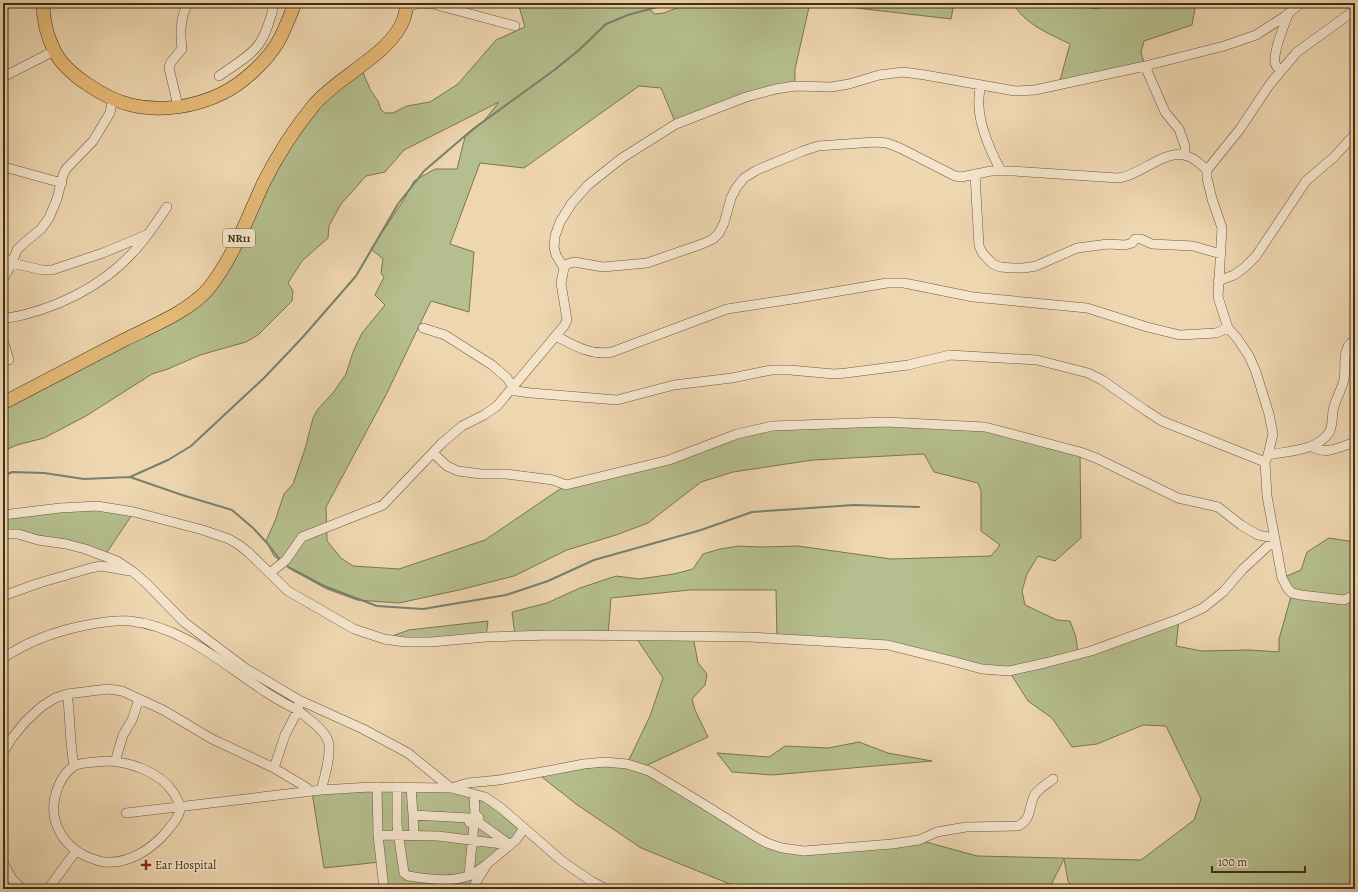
<svg xmlns="http://www.w3.org/2000/svg" width="1358" height="892" font-family="Alegreya,serif">
<style>
.green{fill:#b5be8e;stroke:#7c7650}
.lines{fill:none;stroke-linecap:round;stroke-linejoin:round}
.stream{stroke:#77816f;stroke-width:2}
.minor-casing{stroke:#6e583a;stroke-width:10}
.highway-casing{stroke:#432e13;stroke-width:14}
.minor{stroke:#f4e4cc;stroke-width:9}
.highway{stroke:#e7bb78;stroke-width:13}
.poi-dot{fill:#8f2418;stroke:#f4e4cc;stroke-width:1.5}
.labels{text-anchor:middle;dominant-baseline:central;stroke-width:3;stroke-linejoin:round;paint-order:stroke}
.shield{fill:#f4e4cc;stroke:#78654a;stroke-width:1}
.shield-label{font-size:11px;font-weight:bold;fill:#432e13}
.poi-label{font-size:12px;fill:#432e13;stroke:#f4e4cc;text-anchor:start}
</style>
<rect width="100%" height="100%" fill="#eed6b0"/>
<filter id="stains"><feTurbulence type="fractalNoise" baseFrequency=".005" numOctaves="4"/><feColorMatrix values="0 0 0 0 .2 0 0 0 0 .09 0 0 0 0 .02 0 0 0 .5 -.17"/></filter>
<radialGradient id="worn" r=".72"><stop offset=".6" stop-color="#630" stop-opacity="0"/><stop offset="1" stop-color="#630" stop-opacity=".3"/></radialGradient>
<path class="green" d="M518 3H652L650 10 655 14 664 13 689 3H810L795 69V86L676 124 661 88 639 86 524 168 480 163 450 244 474 252 469 312 431 301 386 395 326 507 327 541 341 558 353 566 399 569 485 540 566 485 669 460 758 429 886 422 985 427 1080 452 1081 538 1055 561 1038 556 1027 574 1022 591 1025 605 1057 620 1070 621 1076 637 1078 654 1179 619 1176 646 1202 651 1250 650 1279 652V639L1292 593 1282 578 1301 570 1307 552 1329 538 1355 542V889H1074L1068 881 1064 859 1049 889H742L641 848 576 804 537 773 627 764 650 716 663 678 635 636H693L698 663 707 674 705 685 692 699 695 710 708 737 641 768 782 848 919 840 977 856 1141 860 1194 820 1201 799 1166 726 1143 725 1097 744 1072 747 1052 718 1028 701 1009 671 888 645 777 639 776 590H690L611 598 608 635 515 636 512 612 547 603 580 588 616 576 639 579 674 574 693 569 703 554 720 549 739 546 760 547 798 546 891 559 991 556 1000 545 981 531V491L978 483 934 472 924 454 813 460 733 472 701 482 648 523 616 535 567 550 514 576 459 590 399 603 357 600 327 589 294 571 283 563 274 556 266 541 275 521 284 494 293 484 305 449 313 418 318 409 333 393 346 374 353 352 362 333 385 305 375 295 384 277 381 273 383 259 371 249 403 201 414 181 435 169H457L465 137 483 122 499 102 404 150 385 172 366 176 341 204 329 226 328 238 302 261 288 283 293 291 292 301 258 335 246 342 200 355 168 369 152 374 86 416 44 438 17 445 3 451V403L208 289 287 140 360 66 371 91 378 101 381 110 385 113H393L407 106 430 102 458 84 496 40 525 27Z
M850 3H954L951 19 848 7Z
M1013 3H1065L1096 9 1117 3H1196L1192 25 1144 41 1141 52 1145 66 1059 84 1070 44C1050 34 1024 24 1013 3Z
M60 508 134 512 105 555 66 542 17 530H3V515Z
M488 621 486 637 384 639 409 630Z
M859 742 888 753 932 761 772 775 732 772 717 753 769 757 785 746 828 748Z
M426 788 486 796 524 825 494 858 472 889H384L380 862 324 868 312 792Z"/>
<g class="lines">
<path class="stream" d="M3 476 12 472 44 473 84 479 130 477 168 460 191 446 264 378 302 338 356 276 398 204 424 171 473 129 553 71 579 50 606 24 628 15 672 3
M130 477 182 495 232 510 253 528 267 543 281 561
M288 567 324 586 377 606 423 609 506 595 548 581 594 560 701 530 752 512 854 505 919 507"/>
<defs>
<path id="minor" d="M406 7 420 3 433 4 515 26
M1355 10 1297 52 1270 84 1240 129 1207 170V178L1212 199 1222 228 1218 297 1228 328 1237 338 1249 356 1256 372 1269 414 1273 434 1268 455 1265 462 1267 496 1282 578 1288 589 1292 593 1301 595 1344 600 1355 595
M1145 66 1165 112 1179 129 1185 146V155
M1281 71C1279 69 1276 67 1275 63 1273 53 1284 25 1288 15
M219 76C232 66 249 58 259 44 266 34 272 15 274 3
M3 77 54 51
M980 85C980 92 978 100 979 107 980 128 991 152 1001 171
M178 106 169 68 171 62 182 49C180 33 180 18 188 3
M3 168H8L62 183
M975 174 979 246 983 254 993 264 1000 267 1012 268H1024L1036 266 1077 248 1108 244 1125 245 1132 243 1135 239H1141L1152 244 1193 246 1221 254
M3 258 12 263 42 270H52L103 253 146 235
M564 268 556 255 554 247 555 236 560 222 572 203 588 185 622 158 676 124 746 97 776 89 795 86 831 87 849 84 879 75 903 72 925 75 1015 91 1035 90 1145 66 1224 46 1256 35 1284 17 1301 3
M3 280 12 263 17 250 24 243 41 229 49 218 57 199 63 175 66 169 93 141 110 113 113 98
M1218 281 1234 275 1245 267 1256 256 1306 181 1334 157 1355 134
M3 319C53 311 103 287 136 249 147 237 158 220 167 207
M423 328 445 335 492 365 507 378 513 387
M556 336C573 345 591 356 612 352L727 309 799 298 887 283H904L973 297 1087 308 1147 327 1180 335 1216 333 1228 328
M3 340 9 360
M512 389 516 391 531 393 617 400 674 385 732 378 771 370H790L834 374 846 373 908 365 950 355 1037 360 1088 373 1102 380 1145 410 1162 421 1265 462
M1311 446C1325 456 1340 447 1355 442
M433 453 447 466 458 471 481 474H506L553 480 566 485 669 460 737 434 772 426 886 422 985 427 1080 452 1096 458 1178 498 1218 507 1241 525 1258 535 1275 538
M1268 455C1288 451 1315 451 1328 434 1333 428 1332 418 1333 411 1335 399 1342 390 1344 379 1346 369 1343 359 1347 349 1348 345 1351 342 1355 341
M3 515 60 508 97 506 134 512 203 530 229 539 239 545 248 552 288 591 354 629 384 639 405 642H431L486 637 551 635 672 636 749 637 888 645 952 661 982 669 1009 671 1045 663 1091 651 1179 619 1203 608 1223 592 1243 569 1268 546 1275 542
M3 534H18L38 540 66 544 85 549 117 561 132 571 146 583 184 622 245 668 299 700 363 729 408 753 451 788 485 797 501 808 562 861 591 881 606 889
M270 573 286 560 302 537 383 505 442 443 462 426 484 415 497 406 564 326 567 320 561 283 564 268 567 264 574 262 603 267 647 263 702 244 713 239 719 233 724 223 731 198 736 188 744 178 757 170 803 151 818 146 875 142 887 143 900 148 955 176 961 177 991 171H1013L1118 178C1140 176 1165 148 1187 156 1195 158 1201 165 1207 170
M3 596 39 583 91 568 101 566 130 571
M3 658C27 642 53 632 82 626 97 623 114 620 130 621 196 628 241 684 298 710L285 735 274 768
M67 694C71 718 69 741 74 765
M299 704 298 710C308 719 324 729 328 741 332 751 324 780 321 790
M3 752 12 738 25 722 41 707 55 698 67 694 108 689 122 691 163 710 212 739 274 768 304 786 307 788 308 792
M106 761C128 761 160 772 173 792 185 810 180 815 167 831 152 849 129 864 105 862 101 862 97 860 93 859 64 849 46 821 57 790 60 781 65 772 74 766 80 762 98 762 106 761Z
M116 761 117 755 123 735 132 720 139 699
M377 787 378 835 438 836 510 845
M397 787V825L404 873 408 876C430 879 450 883 471 875 477 872 482 868 487 864
M411 788 413 815
M126 813 321 790 371 787 451 788 468 783 499 780 584 764 605 762 627 764 649 771 705 805 756 837 767 843 782 848 804 851 892 844 919 840 937 832 966 827 1018 826C1032 819 1028 809 1034 796 1038 789 1047 784 1053 779
M478 822 509 844
M378 835 384 889
M414 835 413 815 469 818V822L472 824 478 821 479 818 475 814 474 794
M3 863 12 879 22 889
M469 875 474 824
M48 889 76 851
M472 889 487 864 516 840 524 828"/>
<path id="highway" d="M43 3C43 18 47 36 54 50 65 74 106 99 131 105 161 112 195 107 223 93 243 83 266 62 278 42 285 30 290 16 295 3
M3 403C43 382 83 361 124 340 150 327 190 311 209 288 233 258 247 219 263 184 277 156 294 129 314 105 338 76 393 53 404 18 406 13 406 8 407 3"/>
</defs>
<use href="#minor" class="minor-casing"/>
<use href="#highway" class="highway-casing"/>
<use href="#minor" class="minor"/>
<use href="#highway" class="highway"/>
</g>
<path class="poi-dot" d="M144 859h4v4h4v4h-4v4h-4v-4h-4v-4h4z"/>
<g class="labels">
<rect class="shield" x="223" y="229" width="32" height="18" rx="3"/>
<g class="shield-label">
<text x="239" y="238">NR11</text>
</g>
<g class="poi-label">
<text x="155" y="865">Ear Hospital</text>
</g>
</g>
<rect width="1358" height="892" fill="none" stroke="#eed6b0" stroke-width="16"/>
<rect x="4" y="4" width="1350" height="884" fill="none" stroke="#432e13" stroke-width="2"/>
<rect x="8" y="8" width="1342" height="876" fill="none" stroke="#432e13"/>
<path d="M1212 866v6h93v-6" fill="none" stroke="#432e13" stroke-width="2"/>
<text x="1218" y="866" font-size="12" fill="#432e13" stroke="#f4e4cc" stroke-width="3" paint-order="stroke">100 m</text>
<rect width="100%" height="100%" filter="url(#stains)"/>
<rect width="100%" height="100%" fill="url(#worn)"/>
</svg>
